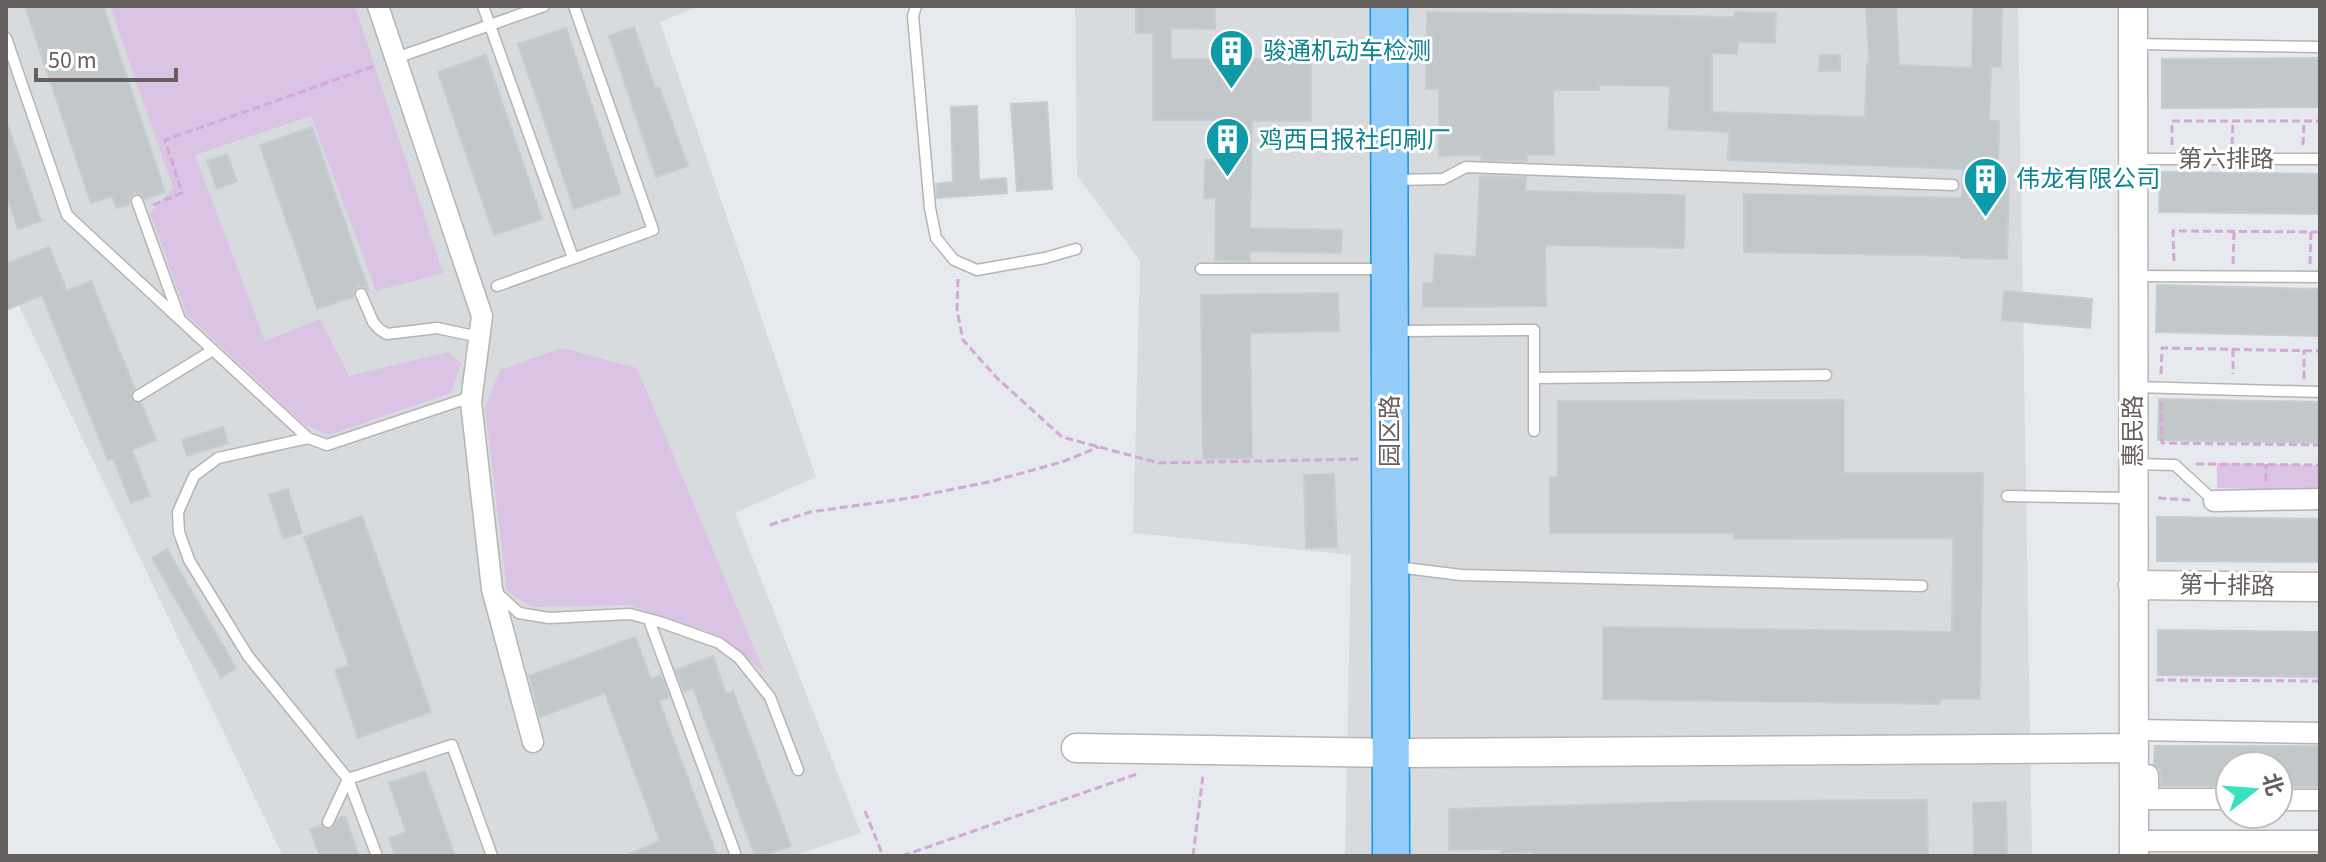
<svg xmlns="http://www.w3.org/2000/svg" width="2326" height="862" font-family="'Source Sans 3','Noto Sans SC',sans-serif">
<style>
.industrial{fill:#d8dbde}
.green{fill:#dbc3e5}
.building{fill:#c2c7ca;stroke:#c4cdd3;stroke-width:2}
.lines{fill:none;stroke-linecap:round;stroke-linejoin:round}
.lane-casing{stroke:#b7b3b1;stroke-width:13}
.street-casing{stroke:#b7b3b1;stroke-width:23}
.secondary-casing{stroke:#bab4b2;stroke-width:31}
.highway-casing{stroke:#0994eb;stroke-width:39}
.path{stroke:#d5a7d7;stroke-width:3;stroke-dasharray:8 4;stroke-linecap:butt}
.lane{stroke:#fff;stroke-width:10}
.street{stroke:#fff;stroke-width:20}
.secondary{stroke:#fff;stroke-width:28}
.highway{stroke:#93ccf9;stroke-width:36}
.labels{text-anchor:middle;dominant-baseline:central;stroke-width:6;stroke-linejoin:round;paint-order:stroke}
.culture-label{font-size:24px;fill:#0d838f;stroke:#fff;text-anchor:start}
.street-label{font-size:24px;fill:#655f5d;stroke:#fff}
</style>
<rect width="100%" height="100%" fill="#e6eaef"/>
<path class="industrial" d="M6 6H700L660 22 816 477 735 513 861 833 793 856H283L6 279Z
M1075 6H2018L2032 856H1345L1351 555 1133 533 1140 261 1077 175Z"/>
<path class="green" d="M110 6H355L443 273 376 291 311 116 195 155 265 341 320 319 349 376 449 352 461 364 451 393 329 435 305 425 187 315 150 213 173 188Z
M562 348 637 368 764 672 718 635 628 605 532 607 507 591 485 408 500 370Z
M2217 463 2320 465V491L2217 488Z"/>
<path class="building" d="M25 6H103L165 192 145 199 142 194 135 193 130 196 129 204 117 208 112 196 91 203Z
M1136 6H1215V29L1171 28V59H1311V121H1252L1250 228 1342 230 1341 253 1250 251 1249 261 1215 260 1216 198H1204L1205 160H1215L1216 120H1153V33H1136Z
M1866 6H1896L1899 65 1972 68 1973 6H2002L2001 67H1991L1989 121H1999L1998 177 2009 178 2007 259 1960 258V256L1744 252V194L1962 198 1963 169 1728 160 1729 132 1668 129 1670 86 1599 85V90H1553L1554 155H1527V161L1481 160 1482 155 1439 156V89H1426L1427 12 1734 17 1735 12 1776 13 1775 43 1738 42 1737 54 1712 53V112L1865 117 1867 63H1869Z
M634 27 655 88 659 87 688 166 656 177 609 36Z
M566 28 621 193 574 209 518 44Z
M486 55 542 219 494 235 438 72Z
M1820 55H1840V71H1819Z
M2320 58V107L2162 108V59Z
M1047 102 1052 189 1017 191 1011 104Z
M977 106 979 180 1006 178 1007 193 937 198 936 184 953 182 951 107Z
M6 126H8L41 221 18 229 6 193Z
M312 127 369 291 365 287 359 286 354 290 353 297 317 309 260 145Z
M227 154 237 181 217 189 207 161Z
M2160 172 2320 174V214L2159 212Z
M1480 176 1526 177 1525 191 1685 195 1684 248 1545 245 1546 306 1423 307V283H1433L1435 254 1476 257Z
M49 247 67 291 91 281 135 389 131 393V399L135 403H141L156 440 132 450 150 496 131 503 113 458 108 460 42 295 6 310V264Z
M2157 285 2320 289V336L2156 332Z
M2004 291 2092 299 2090 328 2002 320Z
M1338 293 1339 331 1250 333 1252 458 1203 459 1201 295Z
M2159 399 2320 402V443L2158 440Z
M1844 400V473H1983L1980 699H1940V704L1603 699V627L1952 632 1953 538 1734 539 1735 533H1550V477H1558V401Z
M223 427 228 443 187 456 182 440Z
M1334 474 1337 547 1306 548 1304 475Z
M288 489 302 533 283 538 269 495Z
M362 516 431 712 358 738 335 670 349 665 304 537Z
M2157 517 2320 519V562L2157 561Z
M167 549 236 668 221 677 152 558Z
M2158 630 2320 632V677L2158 675Z
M635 637 651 679 661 675 669 697 659 701 717 856H624L660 841 605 693 540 717 529 676Z
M713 656 726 694 733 691 791 846 763 856H755L693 688 684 692 676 670Z
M2155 746H2320V787H2278V766H2230V786H2161L2160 769 2154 764Z
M425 771 455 856H395L389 838 406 832 389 783Z
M1927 800 1928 856H1533V852L1502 853V849L1449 850V809L1715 801Z
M2006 802 2007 856H1974L1973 803Z
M345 816 359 856H320L310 829 321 825 325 829H332L339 818Z"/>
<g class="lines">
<defs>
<path id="lane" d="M483 6 573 258
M916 6 913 16 930 208 936 238 954 260 977 270 1045 258 1076 249
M6 38 67 215 308 438 327 445 471 397
M2134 44 2320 47
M396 58 544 6
M2134 159H2320
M1395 180 1443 179 1466 167 1953 185
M137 201 179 317
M1201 269H1383
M2134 276 2320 277
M497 286 653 230 574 6
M361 294 373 322 379 329 387 334 437 328 479 337
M1398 331 1534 330V431
M1534 378 1826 375
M2134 387 2320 392
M138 396 213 350
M308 438 218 458 194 476 178 512 179 532 189 560 248 656 348 779 377 856
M2134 464 2175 465 2214 501
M2007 496 2131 498
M1397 567 1461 575 1922 586
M497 593 519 613 549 618 630 614 660 622 719 643 739 658 770 697 798 770
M649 620 735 853
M328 822 348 779 452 745 492 856"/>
<path id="street" d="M378 6 482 316 471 402 492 589 533 742
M2214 501 2320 499
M2134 730 2320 733
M2148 775V799H2230
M2278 800H2320
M2134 841H2320"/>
<path id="secondary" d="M2133 6 2134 856
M2133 585 2320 587
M1076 748 1398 753 2134 748"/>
<path id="highway" d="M1389 6 1391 856"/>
</defs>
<use href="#lane" class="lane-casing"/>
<use href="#street" class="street-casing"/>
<use href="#secondary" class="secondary-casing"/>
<use href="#highway" class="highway-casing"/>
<path class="path" d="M2172 145V121H2320
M2232 145 2233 121
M2303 145 2304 121
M153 205 182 193 165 140 377 65
M2174 261 2173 231 2320 232
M2233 264 2234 232
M2310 264 2311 232
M958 279 957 310 963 340 997 378 1062 437 1159 463 1362 459
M2233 349V374
M2161 374 2162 348 2320 351
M2304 379V350
M2161 402 2162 443 2320 445
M2196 464 2320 465
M2266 481V464
M2158 498 2190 500
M770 525 810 512 910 498 993 481 1062 462 1099 447
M2156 680 2320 681
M865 811 883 856
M902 856 1140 773
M1193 856 1203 775"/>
<use href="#lane" class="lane"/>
<use href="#street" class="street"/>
<use href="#secondary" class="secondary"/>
<use href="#highway" class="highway"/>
</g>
<defs>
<symbol id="building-pin" viewBox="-11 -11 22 30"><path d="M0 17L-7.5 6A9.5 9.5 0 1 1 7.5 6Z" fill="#0f9aa8" stroke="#fff"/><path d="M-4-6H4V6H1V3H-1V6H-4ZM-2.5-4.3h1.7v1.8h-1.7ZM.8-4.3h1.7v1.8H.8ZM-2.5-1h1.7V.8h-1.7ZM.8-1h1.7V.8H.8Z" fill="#fff"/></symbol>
</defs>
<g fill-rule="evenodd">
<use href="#building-pin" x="1206" y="26" width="51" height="69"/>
<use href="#building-pin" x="1202" y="114" width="51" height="69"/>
<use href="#building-pin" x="1960" y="154" width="51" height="69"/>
</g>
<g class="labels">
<g class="culture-label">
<text x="1263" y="51">骏通机动车检测</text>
<text x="1259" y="140">鸡西日报社印刷厂</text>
<text x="2016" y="179">伟龙有限公司</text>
</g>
<g class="street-label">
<text x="2226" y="159">第六排路</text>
<text transform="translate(1390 431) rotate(-90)">园区路</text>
<text transform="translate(2133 431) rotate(-90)">惠民路</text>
<text transform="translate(2227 586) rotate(1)">第十排路</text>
</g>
</g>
<rect width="2326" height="862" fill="none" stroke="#655f5d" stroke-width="16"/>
<g transform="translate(2254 790) rotate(73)"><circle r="38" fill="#ffffff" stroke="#c1bfbe" stroke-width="2"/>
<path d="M0-6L14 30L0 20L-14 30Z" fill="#38e2bc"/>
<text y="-12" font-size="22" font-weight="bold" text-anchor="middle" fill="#655f5d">北</text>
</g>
<path d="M36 68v12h140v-12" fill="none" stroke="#655f5d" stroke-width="4"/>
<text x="48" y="68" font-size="24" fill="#655f5d" stroke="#ffffff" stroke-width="6" paint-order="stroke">50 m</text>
</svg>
